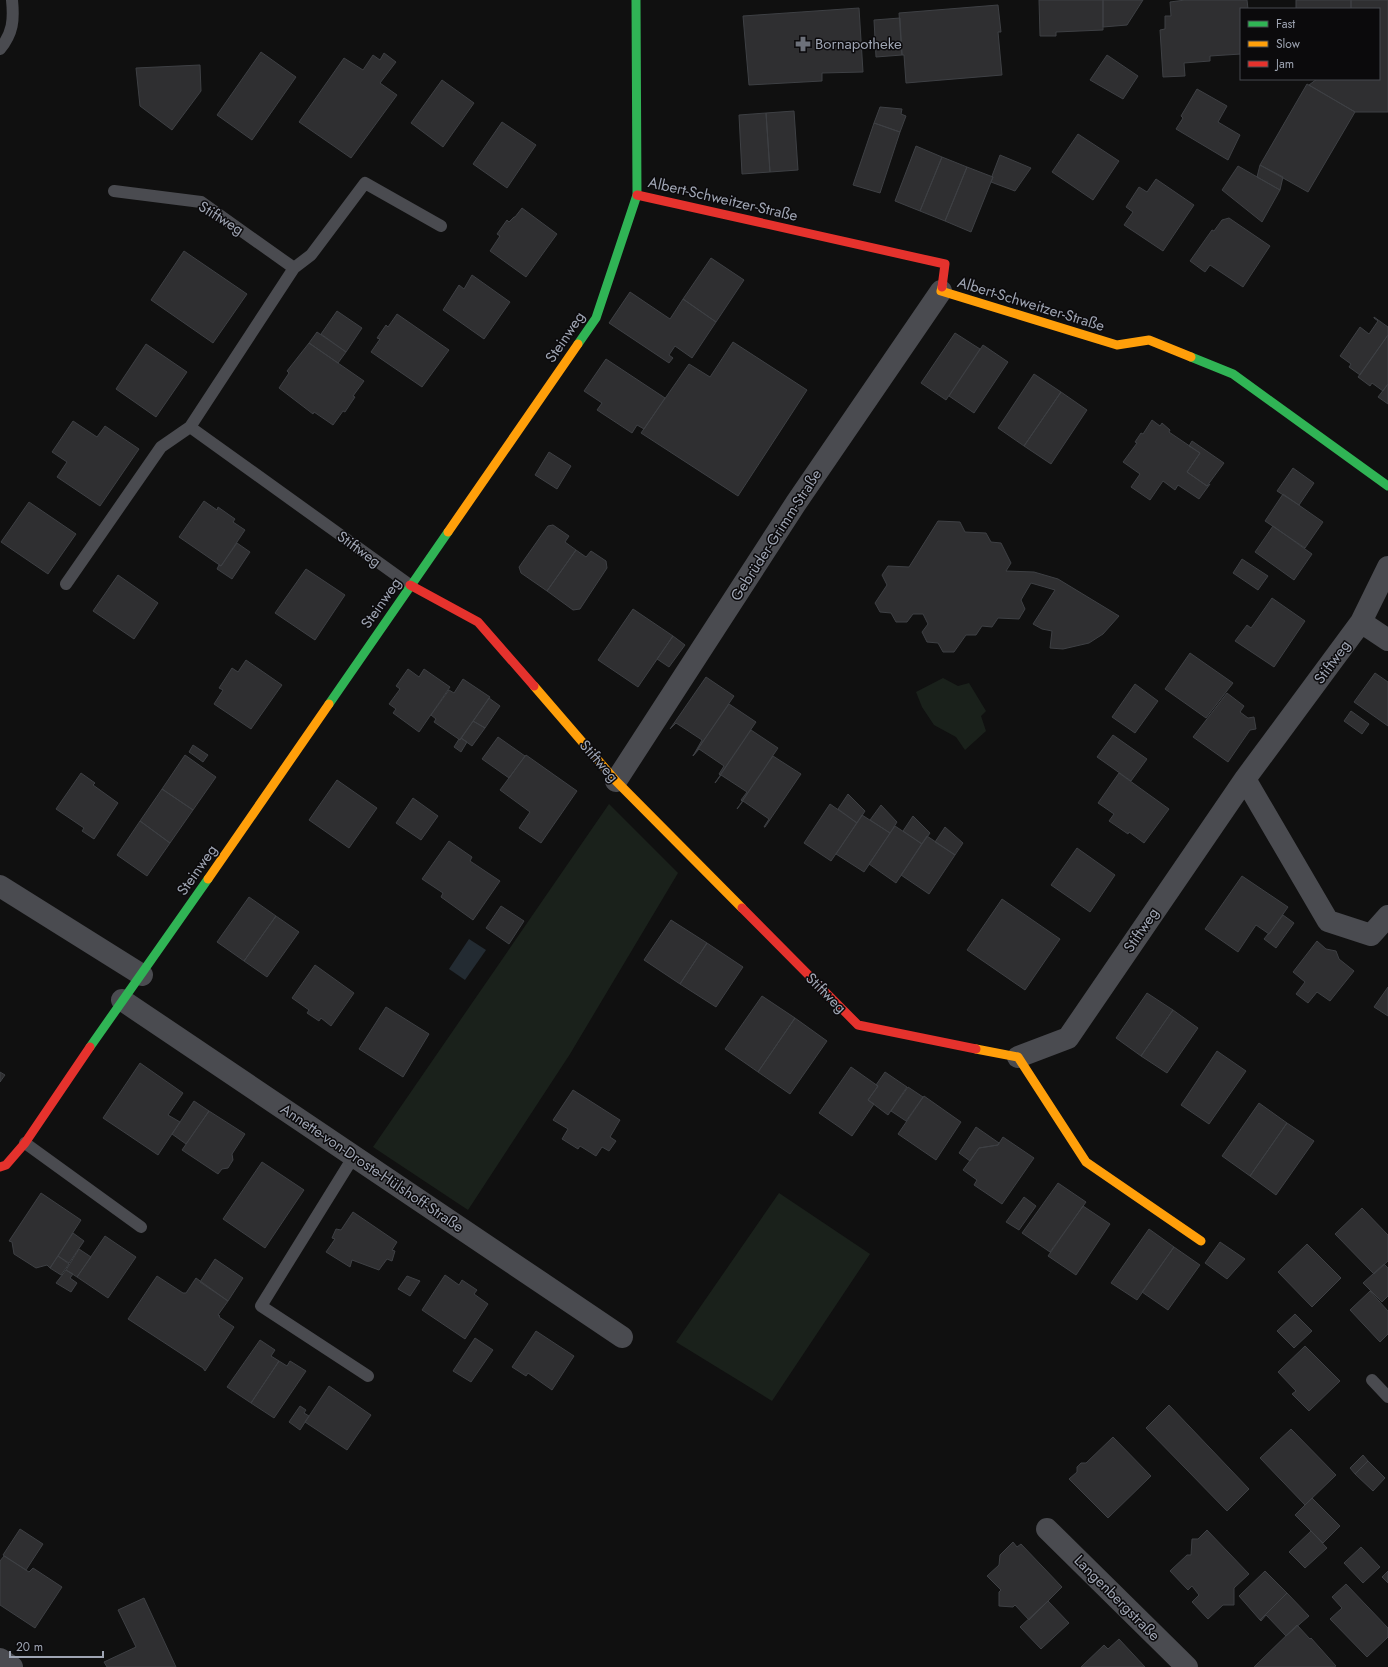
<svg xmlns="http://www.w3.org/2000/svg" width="1388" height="1667" font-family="Jost,sans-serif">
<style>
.green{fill:#1a211b}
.water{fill:#232b32}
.building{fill:#2f2f31;stroke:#3e4044}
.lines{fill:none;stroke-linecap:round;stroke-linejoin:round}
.lane{stroke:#4a4b50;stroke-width:12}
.street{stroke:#4a4b50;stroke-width:22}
.fast{stroke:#30b455;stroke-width:9}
.slow{stroke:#ff9f0a;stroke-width:9}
.jam{stroke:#e5322d;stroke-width:9}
.labels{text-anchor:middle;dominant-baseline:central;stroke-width:3;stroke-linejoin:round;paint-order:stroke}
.poi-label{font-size:15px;fill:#9fa5b3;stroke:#0b0a0c;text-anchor:start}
.street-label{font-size:15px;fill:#9fa5b3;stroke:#0b0a0c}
</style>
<rect width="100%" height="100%" fill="#101010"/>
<path class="green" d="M943 678 958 686 969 683 986 711 981 716 986 731 965 750 956 737 934 725 922 707 916 692Z
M609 804 678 873 570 1054 468 1210 373 1147Z
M779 1193 870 1254 772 1401 676 1342Z"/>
<path class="water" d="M469 939 486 950 465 980 449 969Z"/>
<path class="building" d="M1039 0H1103V30L1056 32V36H1040Z
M1103 0H1143L1127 25 1103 27Z
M1185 0H1247L1248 9H1241V54L1210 56V61L1184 63 1185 76 1163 77 1160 30 1165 29V16H1171L1170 2Z
M1296 0H1351V9H1296Z
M1351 0H1388V112H1355L1309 85 1317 79H1379V9H1351Z
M998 5 1001 32H998L1002 75 906 83 904 55H902L899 13Z
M859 8 863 72 822 73V81L749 85 743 16Z
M900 18 902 55 876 57 874 20Z
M261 52 296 77 252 140 217 115Z
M384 53 396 62 380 83 397 95 351 158 299 122 344 58 363 70 373 55 380 60Z
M1107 55 1138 76 1123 99 1090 80Z
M200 65 201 91 172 130 140 106 136 68Z
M442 80 474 103 443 147 411 123Z
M1307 84 1355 112 1308 192 1260 165Z
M1197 89 1227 106 1218 122 1240 135 1228 160 1176 129 1183 118 1181 116Z
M880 107 902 109 901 114 906 116 900 132 874 123Z
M794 111 798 170 770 172 766 113Z
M766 113 770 172 742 174 739 115Z
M502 122 536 145 507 188 473 164Z
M874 123 900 132 880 193 853 185Z
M1078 134 1119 161 1093 200 1052 172Z
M916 146 942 157 920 211 895 201Z
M1000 155 1031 168 1015 191 991 182 993 177 992 176Z
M942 157 967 167 945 221 920 211Z
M1260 165 1283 177 1280 190 1257 177Z
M1238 166 1280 190 1262 222 1222 190Z
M967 167 993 177 971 232 945 221Z
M1156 179 1194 205 1163 251 1124 225 1133 212 1126 207 1139 187 1147 192Z
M522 208 557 234 526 277 490 251 500 236 497 234 507 220 509 222 514 217H515Z
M1229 218 1270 246 1243 287 1210 265 1205 272 1190 261 1212 230 1214 231 1222 220Z
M184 251 247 294 213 343 151 300Z
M711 258 744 280 716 322 683 299Z
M472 275 510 302 484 339 443 310 459 285 464 289Z
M630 292 670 319 683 299 716 322 692 358 675 346 669 355 673 358 669 363 609 323Z
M337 311 362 328 346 352 321 334Z
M397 314 449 350 422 387 371 352 380 339 377 338 386 325 388 327Z
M1374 317 1388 327V335L1360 375 1349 367 1351 364 1340 356 1360 327 1369 334 1378 321 1374 318Z
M317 332 346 352 338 363 309 343Z
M955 333 980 349 946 400 921 383Z
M1388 335V384L1383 391 1372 383 1370 386 1358 377Z
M733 342 807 390 738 496 641 433 689 364 710 377Z
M309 343 364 381 353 396 355 397 345 412 343 411 333 425 314 412 313 414 279 388 289 373 287 371Z
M146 344 187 372 156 417 116 389Z
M983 345 1008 362 974 413 949 396Z
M606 359 665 398 644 429 637 425 632 433 597 410 602 403 584 391Z
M1034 374 1061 392 1024 446 998 428Z
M1388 384V404L1378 397Z
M1061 392 1087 410 1051 464 1024 446Z
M1152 420 1160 426 1162 423 1170 430 1169 432 1200 453 1187 472 1207 486 1210 484 1199 499 1178 485 1175 490 1163 481 1150 500 1131 487 1140 474 1123 462 1137 443 1135 442 1141 433 1143 434Z
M73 421 97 437 105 426 139 449 100 506 57 477 67 462 52 452Z
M1192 441 1224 463 1207 486 1187 472 1200 453 1189 446Z
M549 452 571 466 557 489 535 475Z
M1293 468 1314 483 1299 505 1277 491Z
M1283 494 1323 522 1305 548 1265 521Z
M204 501 217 510 218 507 235 519 233 522 245 530 221 566 179 537Z
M29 502 76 534 48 574 1 542Z
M938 521 960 522 965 532 986 533 991 542 1001 543 1011 563 1006 571 1034 572 1058 579 1119 616 1103 634 1089 643 1063 649 1050 648 1052 631 1042 629 1033 624 1055 590 1031 583 1021 600 1025 609 1019 619 998 618 992 627 982 626 976 635H966L954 652H943L938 643 927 642 922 632 928 624 923 614H913L907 622H896L891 613 880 612 875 603 887 585 882 575 888 566 909 567Z
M553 525 569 536 565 542 576 550 547 591 521 573 519 567 548 526Z
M1273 526 1312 554 1294 580 1255 552Z
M237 543 250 552 232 579 217 569 219 565 221 566Z
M576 550 586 557 591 551 606 561 607 568 580 609 573 610 547 591Z
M1242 559 1268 576 1258 590 1233 573Z
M306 569 345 595 315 640 275 613Z
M118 575 158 603 134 639 93 611Z
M1272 598 1305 621 1274 667 1235 641 1247 625 1251 628Z
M633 609 673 636 638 687 598 660Z
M673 636 685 645 669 667 657 659Z
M1190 653 1233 683 1206 718 1165 689Z
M246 660 282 685 251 729 214 704 223 690 219 688 232 668 238 672Z
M408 669 419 677 424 669 450 687 419 732 393 713 396 709 389 704 400 689 396 686Z
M1375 673 1388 682V726L1354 702Z
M706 677 734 696 693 756 702 740 676 723 670 729Z
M463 679 490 697 460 740 434 722 436 719 431 715 449 690 454 693Z
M1135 684 1158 701 1135 733 1112 717Z
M1227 693 1244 706 1240 712 1248 718 1254 717 1256 729 1250 730 1228 762 1193 737Z
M489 698 500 706 485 728 473 721Z
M729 704 756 722 720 775 719 774 724 766 699 749 693 756Z
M1351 711 1369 724 1362 734 1344 721Z
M473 721 485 728 472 746 461 738Z
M751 730 778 748 742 801 741 800 747 792 721 775 715 783Z
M1113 735 1147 759 1131 781 1097 757Z
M498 737 525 756 509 778 482 759Z
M461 738 467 742 461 752 454 747 459 739 460 740Z
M193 745 208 755 203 762 189 752Z
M185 755 216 777 193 810 162 789Z
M526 755 577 791 541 843 519 828 530 812 500 790Z
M773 756 801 774 765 827H764L769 819 743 801 737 809Z
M81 773 95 783 93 785 118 803 94 839 82 831 84 828 56 809Z
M1119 773 1169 809 1144 843 1129 832 1128 834 1109 821 1114 814 1098 803Z
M337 780 377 808 349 848 309 820Z
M162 789 193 810 170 843 140 821Z
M848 794 865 811 857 823 838 809Z
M413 798 438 816 421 840 396 823Z
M830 804 857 823 831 861 804 843Z
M881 805 897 822 890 833 870 820Z
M862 815 890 833 864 872 836 854Z
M913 816 930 833 922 844 903 831Z
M140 821 170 843 147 876 117 855Z
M895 826 922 844 896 883 869 864Z
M945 827 963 843 955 855 935 842Z
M927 836 955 855 929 894 901 875Z
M449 841 472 857 470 861 500 881 473 920 441 897 443 893 422 879Z
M1077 848 1115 875 1090 912 1051 885Z
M1242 876 1288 907 1269 934 1256 925 1238 952 1205 929Z
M249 897 276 916 244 961 217 942Z
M1002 899 1060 939 1025 990 967 950Z
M501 906 524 921 509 944 486 928Z
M1283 915 1294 923 1276 948 1264 939 1268 934H1269Z
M276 916 299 932 267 977 244 961Z
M671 920 707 943 680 984 644 960Z
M1317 941 1326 949 1336 951 1339 959 1354 971 1330 1001 1317 992 1308 1003 1296 994 1305 982 1293 972Z
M707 943 743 967 716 1007 680 984Z
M315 965 354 993 331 1026 321 1018 319 1021 307 1013 309 1010 292 998Z
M1388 987V1016L1374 1007Z
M1147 993 1173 1010 1141 1056 1116 1038Z
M762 996 795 1018 758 1072 725 1049Z
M386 1007 429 1034 403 1077 359 1049Z
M1173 1010 1198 1028 1167 1073 1141 1056Z
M795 1018 827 1041 790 1094 758 1072Z
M1217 1051 1246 1071 1209 1124 1181 1105Z
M140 1063 183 1093 168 1115 180 1122 158 1155 103 1118Z
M851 1067 878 1086 868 1100 874 1104 852 1136 819 1113Z
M0 1072 5 1075 0 1082Z
M885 1072 907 1087 888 1115 868 1100 878 1086 876 1085Z
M908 1087 923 1097 906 1121 891 1111Z
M573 1090 620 1120 610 1137 616 1141 609 1151 602 1147 596 1156 580 1146 578 1149 562 1139 568 1129 553 1120Z
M924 1096 961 1122 936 1160 898 1134Z
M194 1101 209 1111 186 1144 172 1134Z
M1259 1103 1287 1123 1250 1176 1222 1156Z
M209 1111 245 1134 232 1154 233 1160 228 1168 222 1169 218 1174 182 1150Z
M1287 1123 1314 1141 1276 1195 1250 1176Z
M976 1127 999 1143 998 1145 979 1148 970 1161 959 1153Z
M1003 1137 1034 1158 1002 1204 974 1185 977 1180 963 1170 979 1148 998 1145Z
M262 1162 304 1190 265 1248 223 1219Z
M1058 1183 1086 1202 1050 1252 1022 1233Z
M41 1193 81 1220 50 1268 47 1265 36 1268 14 1254 12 1242 9 1241Z
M1024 1197 1036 1206 1019 1230 1006 1222Z
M1083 1206 1110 1224 1076 1275 1048 1256Z
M1362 1208 1388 1235V1261L1374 1274 1335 1234Z
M353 1212 397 1242 392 1250 395 1251 392 1261 387 1259 379 1270 352 1260 350 1267 326 1252 335 1239 332 1238 336 1229 341 1230Z
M1149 1229 1174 1247 1137 1300 1111 1283Z
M73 1233 84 1241 69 1263 58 1256Z
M105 1236 136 1257 108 1298 77 1277Z
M1220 1242 1245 1259 1227 1279 1205 1263Z
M1307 1244 1341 1278 1312 1307 1278 1272Z
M1174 1247 1200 1265 1168 1310 1142 1292Z
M79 1249 91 1257 77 1277 66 1270Z
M58 1256 69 1264 61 1275 50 1268Z
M215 1259 243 1278 228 1301 200 1282Z
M1384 1264 1388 1268V1296L1382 1302 1363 1283Z
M66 1270 73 1274 70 1278 77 1283 71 1292 56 1283Z
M445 1275 459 1285 462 1280 477 1290 474 1294 488 1304 465 1339 422 1310Z
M157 1276 183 1293H186L196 1278 228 1301 218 1315 220 1316 219 1317 234 1327 205 1371 203 1368 128 1319Z
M407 1276 420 1281 410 1296 398 1289Z
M1370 1291 1388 1311V1334L1380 1342 1350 1310Z
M1295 1314 1312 1331 1294 1348 1277 1331Z
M536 1331 574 1356 552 1390 528 1373 526 1376 512 1367Z
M475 1338 493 1350 471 1382 453 1371Z
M260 1340 275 1350 271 1356 279 1361 251 1403 227 1387Z
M1305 1346 1340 1381 1309 1411 1292 1394 1296 1391 1278 1372Z
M279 1361 287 1366 290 1361 306 1371 274 1418 251 1403Z
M329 1386 371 1415 347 1450 305 1422Z
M1169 1405 1249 1489 1227 1511 1146 1428Z
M300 1406 306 1410 304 1413 309 1416 300 1430 289 1422Z
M1291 1429 1336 1475 1305 1505 1260 1458Z
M1113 1437 1151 1476 1108 1518 1069 1479 1077 1472V1467L1081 1463H1086Z
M1363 1455 1368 1461 1355 1474 1350 1468Z
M1368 1461 1385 1478 1373 1491 1355 1474Z
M1312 1498 1340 1526 1323 1543 1295 1515Z
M20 1529 43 1544 26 1570 3 1555Z
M1207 1530 1249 1574 1234 1588V1605H1223L1208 1619 1192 1602 1199 1595 1192 1586 1188 1590 1170 1571 1187 1555H1191L1192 1539H1198Z
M1311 1531 1327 1548 1305 1568 1289 1552Z
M1013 1542 1017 1547 1021 1544 1062 1587 1029 1620 1015 1605 1013 1607 999 1606V1592L1001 1590 987 1576 999 1565 1000 1555Z
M1361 1547 1380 1567 1363 1583 1344 1563Z
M4 1556 29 1572 33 1568 62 1587 35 1628 0 1605V1561Z
M1265 1571 1287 1593 1260 1620 1239 1596Z
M1388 1571V1583L1382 1577Z
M1346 1584 1388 1628V1637L1367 1657 1330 1619 1342 1608 1332 1597Z
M1287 1593 1309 1616 1286 1636 1266 1615 1261 1621 1260 1620Z
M144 1598 176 1667H107L104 1662 136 1647 118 1610Z
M1048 1601 1069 1623 1041 1649 1020 1627Z
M1297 1625 1310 1639 1311 1638 1336 1666 1334 1667H1254Z
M1119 1639 1145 1667H1081L1104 1645 1108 1649Z"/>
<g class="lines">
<path class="lane" d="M0 49C13 33 14 20 12 0
M114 191 201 202 294 268 190 427 410 585
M294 268 311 255 365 183 441 226
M66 584 161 447 190 427
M25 1143 141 1227
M354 1156 261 1306 368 1376
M1372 1380 1388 1397"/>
<path class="street" d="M1361 622 1388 640
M1245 779 1328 921 1371 935 1388 916
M616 781 796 503 941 291
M0 886 142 975
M122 1000 622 1337
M1018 1057 1068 1038 1245 779 1361 622 1388 567
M1047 1529 1187 1667
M0 1659 12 1667"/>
<path class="fast" d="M578 344 596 318 637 195 636 0
M1191 357 1233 374 1388 486
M329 704 448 532
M90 1047 208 879"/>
<path class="slow" d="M942 287 941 291 1117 345 1149 340 1191 357
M448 532 578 344
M534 686 616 781 742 908
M208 879 329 704
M976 1049 1018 1057 1086 1162 1201 1241"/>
<path class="jam" d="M637 195 945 264 942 287
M410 585 478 622 534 686
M742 908 858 1025 976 1049
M0 1167 6 1165 25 1143 90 1047"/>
</g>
<defs>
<symbol id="pharmacy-bare" viewBox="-9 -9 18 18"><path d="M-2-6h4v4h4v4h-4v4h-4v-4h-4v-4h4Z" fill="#6d717a" stroke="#0b0a0c" stroke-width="2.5" paint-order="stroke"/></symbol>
</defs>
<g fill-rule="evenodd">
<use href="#pharmacy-bare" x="792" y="33" width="22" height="22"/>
</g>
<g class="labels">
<g class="poi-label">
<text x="815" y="44">Bornapotheke</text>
</g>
<g class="street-label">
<text transform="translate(723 199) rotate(13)">Albert-Schweitzer-Straße</text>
<text transform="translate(221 218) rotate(32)">Stiftweg</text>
<text transform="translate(1031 304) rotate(17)">Albert-Schweitzer-Straße</text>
<text transform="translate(565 337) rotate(-56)">Steinweg</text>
<text transform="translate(776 535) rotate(-57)">Gebrüder-Grimm-Straße</text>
<text transform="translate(359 549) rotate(36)">Stiftweg</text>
<text transform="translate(381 603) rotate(-55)">Steinweg</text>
<text transform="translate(1332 662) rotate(-54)">Stiftweg</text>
<text transform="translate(599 761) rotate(49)">Stiftweg</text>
<text transform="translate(197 870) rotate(-55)">Steinweg</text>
<text transform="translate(1141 930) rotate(-56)">Stiftweg</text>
<text transform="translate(826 993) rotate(45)">Stiftweg</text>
<text transform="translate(372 1168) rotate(34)">Annette-von-Droste-Hülshoff-Straße</text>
<text transform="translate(1117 1598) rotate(45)">Langenbergstraße</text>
</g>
</g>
<rect x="1240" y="8" width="140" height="72" fill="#0b0a0c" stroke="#46484f"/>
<rect x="1248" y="21" width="20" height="6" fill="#30b455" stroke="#46484f"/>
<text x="1276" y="28" font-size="12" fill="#9fa5b3">Fast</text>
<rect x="1248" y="41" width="20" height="6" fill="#ff9f0a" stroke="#46484f"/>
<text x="1276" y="48" font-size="12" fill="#9fa5b3">Slow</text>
<rect x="1248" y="61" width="20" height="6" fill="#e5322d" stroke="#46484f"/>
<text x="1276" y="68" font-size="12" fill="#9fa5b3">Jam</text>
<path d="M10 1651v6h93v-6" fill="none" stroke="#9fa5b3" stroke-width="2"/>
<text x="16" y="1651" font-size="12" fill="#9fa5b3" stroke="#0b0a0c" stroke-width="3" paint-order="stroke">20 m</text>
</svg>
